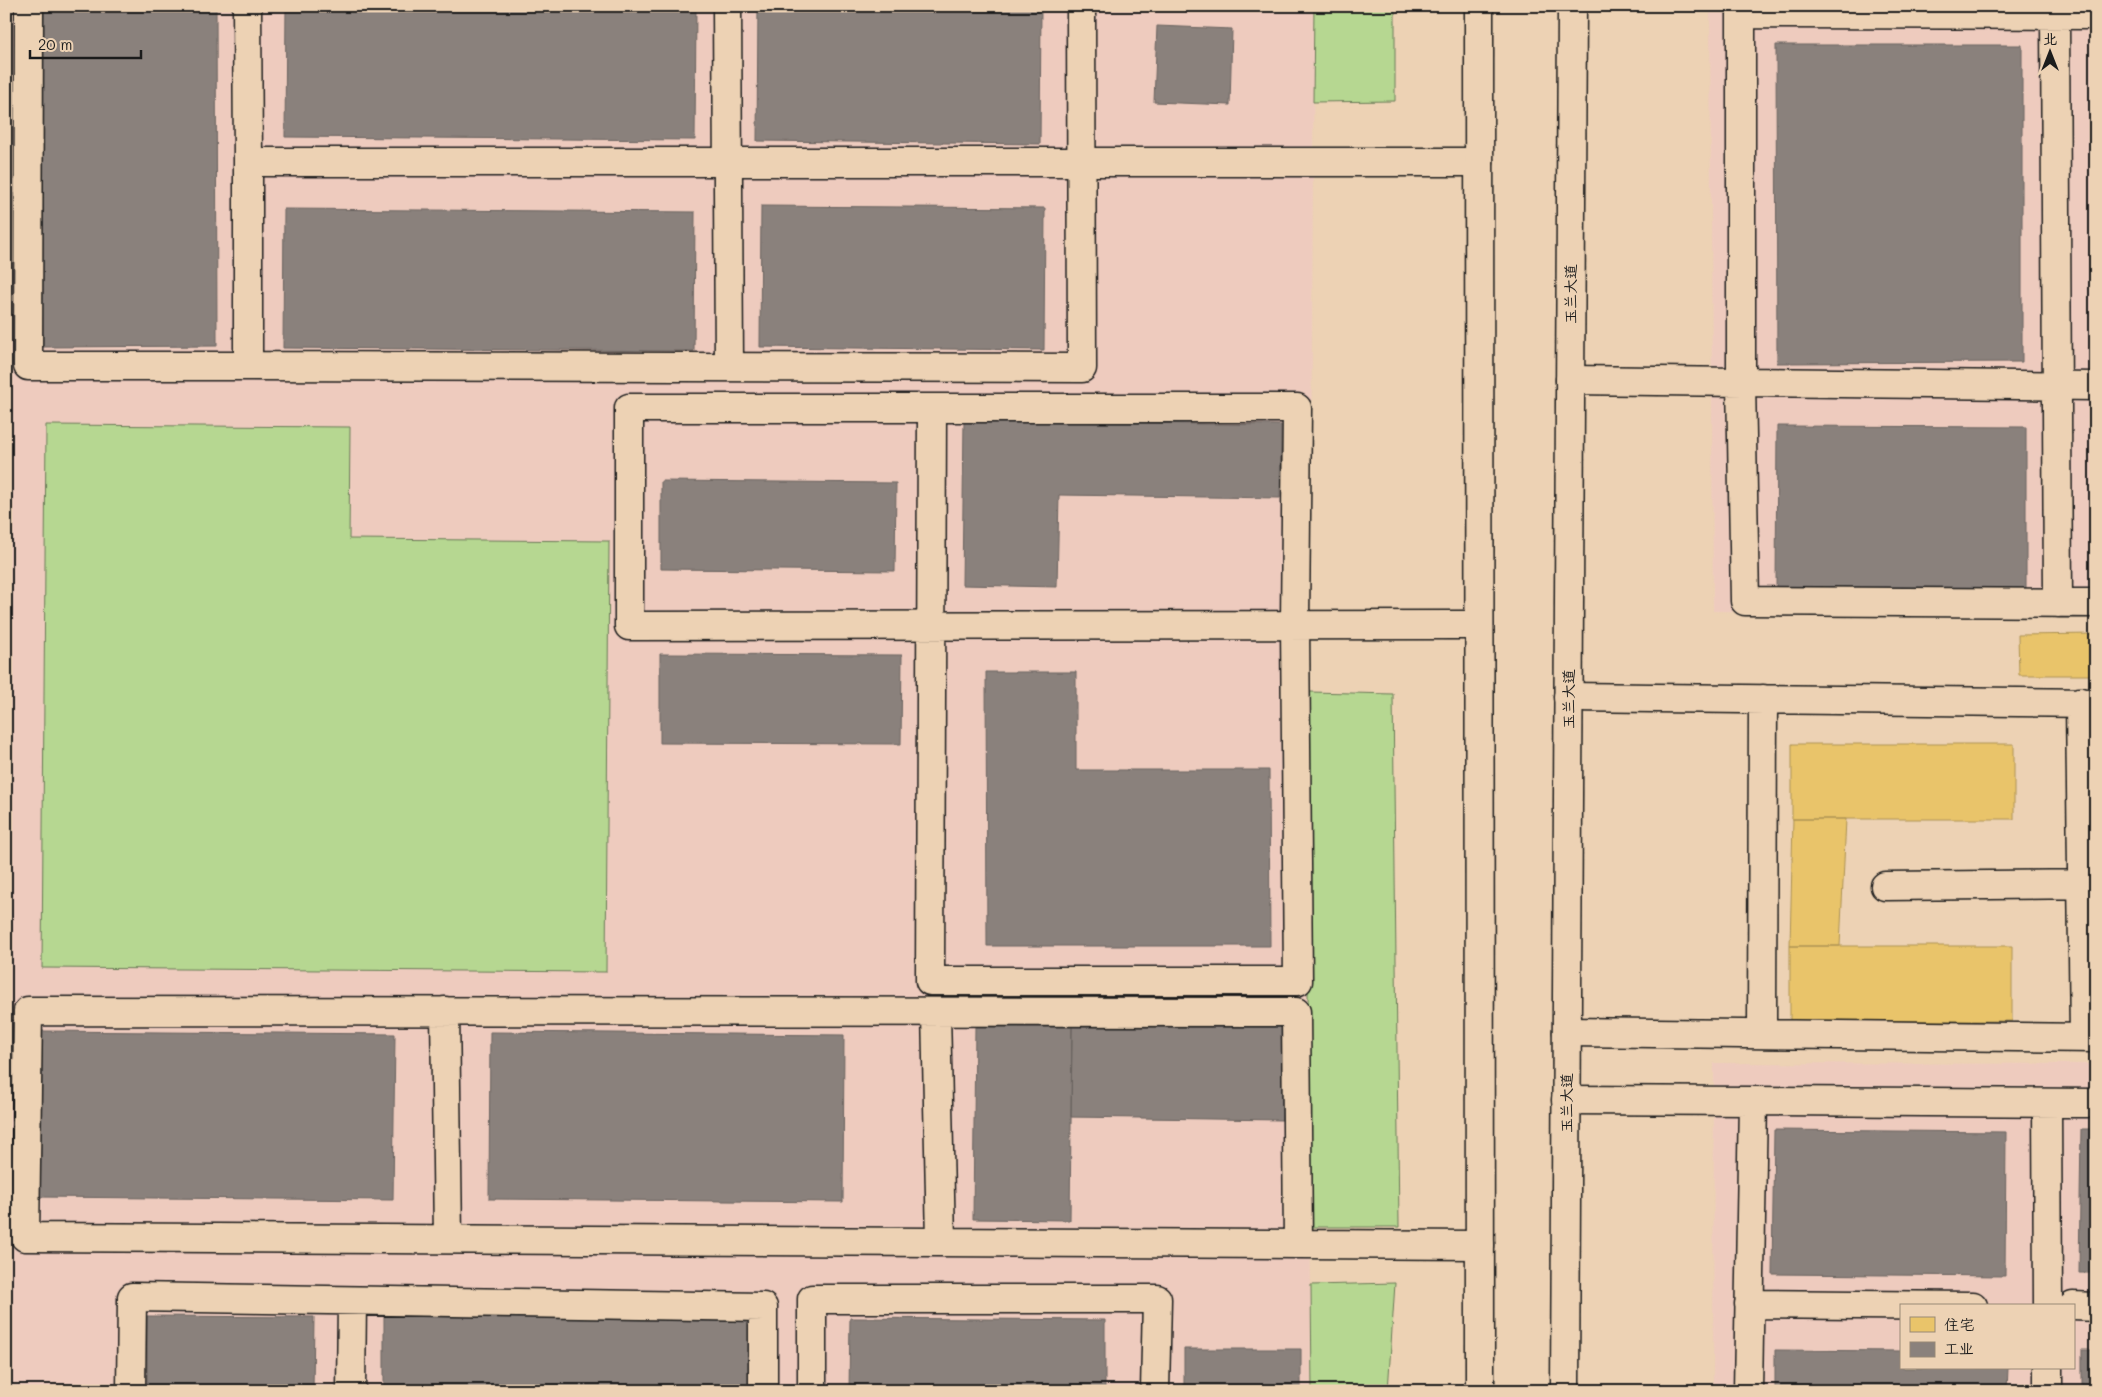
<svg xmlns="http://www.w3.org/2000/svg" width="2102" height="1397" font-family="Mali,'LXGW WenKai TC',sans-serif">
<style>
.built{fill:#eecbbe;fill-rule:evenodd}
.green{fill:#b6d791;stroke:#697a56}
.homes{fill:#e9c46a;stroke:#ac9253}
.industry{fill:#8a817c;stroke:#69635f}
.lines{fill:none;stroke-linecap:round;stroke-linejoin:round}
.minor-casing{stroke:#1c1c1c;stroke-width:31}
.major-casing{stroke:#1c1c1c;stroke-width:31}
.minor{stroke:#edd2b4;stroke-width:28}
.major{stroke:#edd2b4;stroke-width:28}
.labels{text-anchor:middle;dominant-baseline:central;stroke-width:5;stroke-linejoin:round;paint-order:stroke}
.street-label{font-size:15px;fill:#1c1c1c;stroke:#edd2b4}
</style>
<rect width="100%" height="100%" fill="#edd2b4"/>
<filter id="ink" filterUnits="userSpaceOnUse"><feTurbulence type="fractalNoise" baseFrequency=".02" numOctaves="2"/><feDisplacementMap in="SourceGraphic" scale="10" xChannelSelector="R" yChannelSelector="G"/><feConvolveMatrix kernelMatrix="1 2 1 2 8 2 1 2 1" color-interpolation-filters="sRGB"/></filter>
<g filter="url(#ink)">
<path class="built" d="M6 6H1314L1308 991 1312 1391H6Z
M1710 6H2096V615L1713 611Z
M1714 1063 2096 1064V1391H1713ZM1901 1306H2073V1368H1901Z"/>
<path class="green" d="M1314 6H1395V101L1313 102Z
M46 425 350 427 349 539 609 541 606 972 42 968Z
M1310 692 1393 694 1399 1227H1310L1308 991Z
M1395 1283 1388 1391H1312L1311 1285Z"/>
<path class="homes" d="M2096 634V675H2019L2018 635Z
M1792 744H2014V819H1792Z
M1793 819H1846L1840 946H1790Z
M1790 946H2012V1021H1790Z"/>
<path class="industry" d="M42 6H216L217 346 42 347Z
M286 6H696L695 140 285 137Z
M758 6H1041L1040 144 757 141Z
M1157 26 1232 29 1230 105 1154 102Z
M1776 45H2022V362L1777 363Z
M761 206 1045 208 1044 350 760 347Z
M284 209 695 212 694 351 283 348Z
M964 421 1281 425 1280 498 1059 495 1057 587 962 585Z
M1777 426 2026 427V590L1776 589Z
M661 481 896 483 895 571 661 569Z
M660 654 902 655 901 744 660 743Z
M986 672H1076V770H1269L1270 946H987Z
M975 1027H1072L1070 1220 973 1219Z
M1072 1027H1284L1282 1120 1071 1117Z
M41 1031 395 1034 393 1200 39 1197Z
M490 1032 844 1035 843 1202 489 1199Z
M2081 1129H2096V1273H2079Z
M1774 1130 2006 1132 2005 1276 1772 1274Z
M384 1315 750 1319 749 1391H384Z
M147 1316 314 1317 313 1391H147Z
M850 1318 1105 1320V1391H849Z
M1184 1349H1301V1391H1184Z
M1775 1350 1901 1351V1368H2008L2007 1391H1775Z
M2082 1350H2096V1391H2082Z"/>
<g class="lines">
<defs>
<path id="minor" d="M29 6 28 366H248V162H1479
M247 6 248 162
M727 6 729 367
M1741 6V14L2096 15
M1741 14V382L1745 601 2096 603
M2055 15 2058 603
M248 366 1082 368 1081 6
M1570 380 2096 386
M932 409 930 981H1298L1295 624 1297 408H629V626C913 627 1196 624 1479 625
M1568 697 2096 703
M2080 702 2084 1038
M1885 886 2096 884
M445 1011 448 1239
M936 1012 941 1241
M1567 1032 2096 1038
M1762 1034 1763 699
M1566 1100 1753 1101
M2047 1103 2048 1306
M1298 1244 1296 1012 28 1011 25 1237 1298 1244 1480 1245
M1749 1304 1973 1306
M2073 1306 2096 1307
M2048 1368V1391
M131 1391 132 1297 763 1307V1391
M351 1391 352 1301
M812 1391V1299H1157L1155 1391
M1748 1391 1753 1101 2096 1103"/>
<path id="major" d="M1479 6 1480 1391
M1565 1391 1572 6"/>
</defs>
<use href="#minor" class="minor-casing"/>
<use href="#major" class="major-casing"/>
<use href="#minor" class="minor"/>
<use href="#major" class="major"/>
</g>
</g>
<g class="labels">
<g class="street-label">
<text transform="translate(1570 294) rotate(-90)">玉兰大道</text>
<text transform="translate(1568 699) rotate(-90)">玉兰大道</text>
<text transform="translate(1566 1103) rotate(-90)">玉兰大道</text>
</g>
</g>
<rect width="2102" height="1397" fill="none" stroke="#edd2b4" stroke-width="25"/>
<rect x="12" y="12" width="2077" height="1372" fill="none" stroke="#1c1c1c" stroke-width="2" filter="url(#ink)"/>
<rect x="1900" y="1304" width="175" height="65" fill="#edd2b4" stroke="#998977"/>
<rect x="1910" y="1317" width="25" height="15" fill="#e9c46a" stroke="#998977"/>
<text x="1944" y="1330" font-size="15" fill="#1c1c1c">住宅</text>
<rect x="1910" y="1342" width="25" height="15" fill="#8a817c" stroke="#998977"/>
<text x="1944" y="1354" font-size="15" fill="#1c1c1c">工业</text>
<g transform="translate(2050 52)" stroke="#edd2b4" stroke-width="4" paint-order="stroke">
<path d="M0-4L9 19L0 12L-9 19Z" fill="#1c1c1c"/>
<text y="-8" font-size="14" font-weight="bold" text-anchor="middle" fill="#1c1c1c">北</text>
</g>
<path d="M30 50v8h111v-8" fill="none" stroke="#1c1c1c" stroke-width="2.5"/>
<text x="38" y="50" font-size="15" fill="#1c1c1c" stroke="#edd2b4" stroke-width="4" paint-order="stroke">20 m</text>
</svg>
